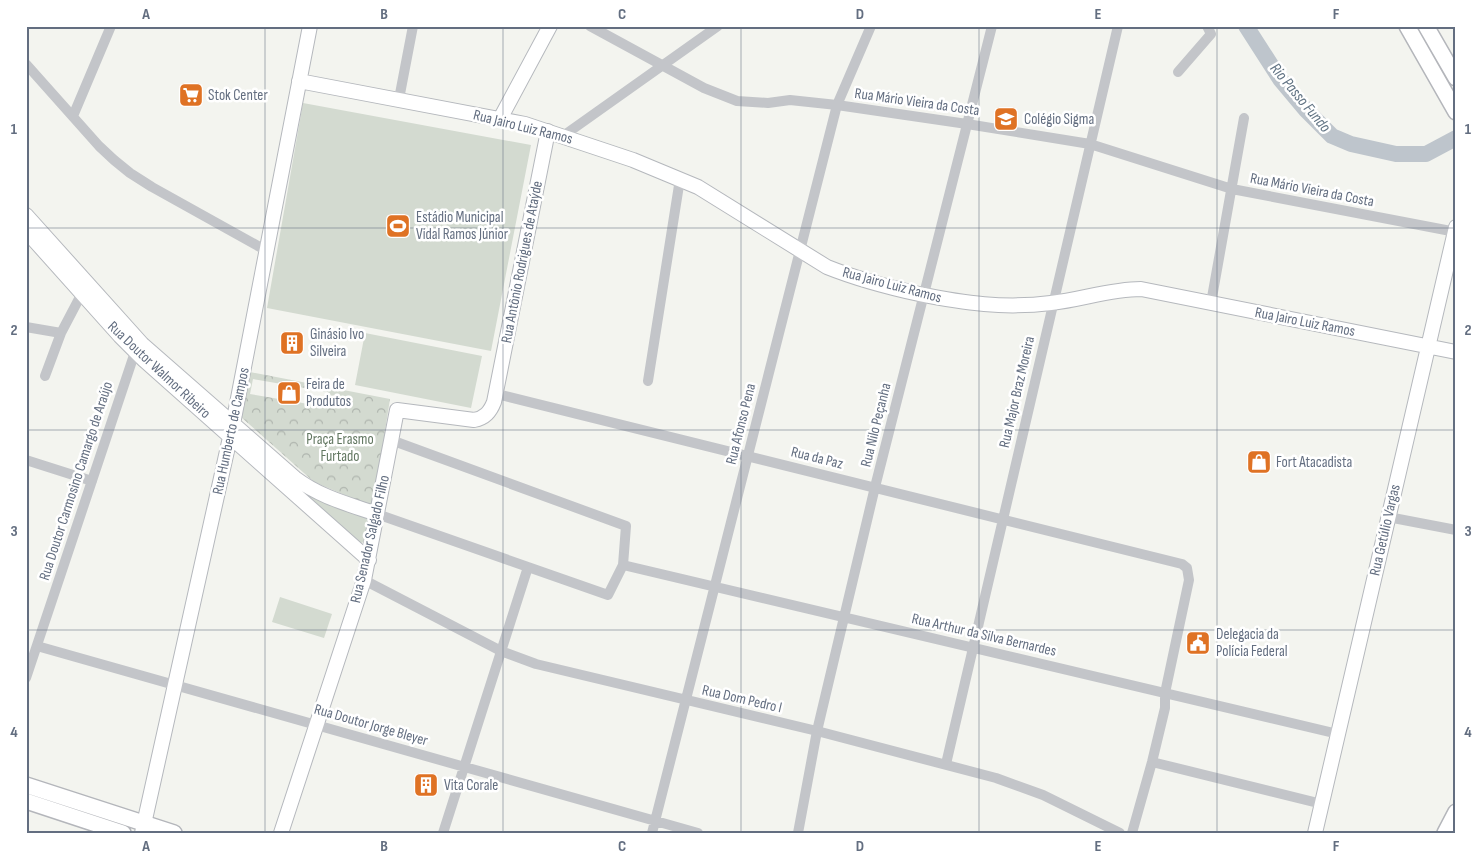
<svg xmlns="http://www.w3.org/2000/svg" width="1482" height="859" font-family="'Sofia Sans Condensed',sans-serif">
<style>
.green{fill:#d3dad0}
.park{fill:url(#park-crowns);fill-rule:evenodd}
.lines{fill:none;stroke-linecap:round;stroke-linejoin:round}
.river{stroke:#bec5cc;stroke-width:16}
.secondary-casing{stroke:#b5b8bd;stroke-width:16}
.primary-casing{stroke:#b4b6bb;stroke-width:18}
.street{stroke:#c3c5c9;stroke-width:10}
.secondary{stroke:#fff;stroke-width:14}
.primary{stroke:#fff;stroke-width:15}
.grid{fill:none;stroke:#636e80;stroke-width:1;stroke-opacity:0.55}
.labels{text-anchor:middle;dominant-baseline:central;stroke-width:5;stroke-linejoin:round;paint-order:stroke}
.poi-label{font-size:15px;fill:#636e80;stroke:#fff;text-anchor:start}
.street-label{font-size:15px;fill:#636e80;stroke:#fff}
.park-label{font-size:15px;fill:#627761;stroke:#fff}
.water-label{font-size:16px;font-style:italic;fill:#637585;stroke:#fff}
.neatline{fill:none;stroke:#636e80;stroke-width:2}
.grid-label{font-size:16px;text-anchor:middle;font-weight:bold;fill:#636e80}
</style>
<defs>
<pattern id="park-crowns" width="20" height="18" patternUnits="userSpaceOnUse" patternTransform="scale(1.25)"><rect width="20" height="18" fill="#d3dad0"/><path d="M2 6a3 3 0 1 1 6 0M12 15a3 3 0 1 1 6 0" fill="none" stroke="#afb5ae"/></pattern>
</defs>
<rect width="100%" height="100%" fill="#f3f4ef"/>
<path class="green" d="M303 103 531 145 491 351 267 308Z
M365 333 482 356 471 408 355 385Z
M235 432 311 496 367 516 369 522 365 542 360 543Z
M280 597 332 614 324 638 272 622Z"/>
<path class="park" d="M250 372 390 399 373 507 314 482 241 417ZM253 379 328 392 326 407 250 394Z"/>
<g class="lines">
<path class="river" d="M1246 26 1280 79 1306 110 1332 136 1351 144 1396 154H1426L1456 138"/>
<defs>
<path id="secondary" d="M299 81 525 124 633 160 698 187 827 267C857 279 887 287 919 294 964 303 1004 309 1051 303 1081 300 1110 289 1141 289L1456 352
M500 119 550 26
M26 215 142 344 295 478C320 497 348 504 377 514
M26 231 120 336 144 360 369 560
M142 833 233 424 310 26
M281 833 364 580 397 410 474 420C485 418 490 412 494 402L548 131
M1315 833 1456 227"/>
<path id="primary" d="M1407 26 1456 112
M1426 26 1456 78
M26 785 174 833
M26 801 123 833
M1445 833 1456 812"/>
</defs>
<use href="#secondary" class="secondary-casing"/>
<use href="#primary" class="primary-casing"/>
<path class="street" d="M590 26 704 88 737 101 768 103 790 100 837 105 967 124 1090 144 1232 189 1456 232
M26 64 99 146 114 160 130 173 152 187 267 251
M1178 72 1211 34 1207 26
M399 99 413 26
M73 116 111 26
M563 136 718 26
M1211 303 1244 118
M26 327 61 333
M45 376 61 333 82 293
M648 381 680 179
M497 394 1182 564 1187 568 1189 580 1165 693V708L1152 762 1132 833
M26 460 92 481
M377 514 608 595 623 565 626 526 391 440
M1388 517 1456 530
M623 565 1338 734
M364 580 501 651 536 664 817 731 996 778 1043 795 1120 833
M37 646 698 833
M26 678 135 352
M1152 762 1322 804
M946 764 1118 26
M443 833 528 567
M652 833 837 105 871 26
M798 833 817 731 875 487 992 26"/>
<use href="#secondary" class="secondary"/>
<use href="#primary" class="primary"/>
</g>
<path class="grid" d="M265 26V833M503 26V833M741 26V833M979 26V833M1217 26V833M26 228H1456M26 430H1456M26 630H1456"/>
<defs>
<symbol id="supermarket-square" viewBox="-11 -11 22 22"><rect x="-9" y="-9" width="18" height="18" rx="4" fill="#df7224" stroke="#fff"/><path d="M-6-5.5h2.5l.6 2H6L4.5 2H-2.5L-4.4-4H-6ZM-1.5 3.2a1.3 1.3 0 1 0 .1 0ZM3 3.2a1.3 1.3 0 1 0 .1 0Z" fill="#fff"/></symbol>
<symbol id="school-square" viewBox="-11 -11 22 22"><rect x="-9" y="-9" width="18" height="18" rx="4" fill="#df7224" stroke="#fff"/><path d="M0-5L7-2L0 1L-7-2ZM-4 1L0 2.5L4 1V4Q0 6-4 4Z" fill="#fff"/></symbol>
<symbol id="stadium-square" viewBox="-11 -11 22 22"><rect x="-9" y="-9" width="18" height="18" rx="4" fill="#df7224" stroke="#fff"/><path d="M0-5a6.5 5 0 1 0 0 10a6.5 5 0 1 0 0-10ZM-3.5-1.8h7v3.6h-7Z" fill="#fff"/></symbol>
<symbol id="building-square" viewBox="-11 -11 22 22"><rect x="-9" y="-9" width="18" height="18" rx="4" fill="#df7224" stroke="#fff"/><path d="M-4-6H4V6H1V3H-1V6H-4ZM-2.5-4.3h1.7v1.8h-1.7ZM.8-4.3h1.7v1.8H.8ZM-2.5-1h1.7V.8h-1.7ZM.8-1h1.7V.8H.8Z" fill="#fff"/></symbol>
<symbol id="shop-square" viewBox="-11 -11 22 22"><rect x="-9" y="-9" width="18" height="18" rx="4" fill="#df7224" stroke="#fff"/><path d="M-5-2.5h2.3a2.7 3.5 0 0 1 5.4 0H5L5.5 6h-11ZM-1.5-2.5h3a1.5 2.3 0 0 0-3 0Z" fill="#fff"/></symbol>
<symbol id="civic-square" viewBox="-11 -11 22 22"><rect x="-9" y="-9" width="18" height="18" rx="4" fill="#df7224" stroke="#fff"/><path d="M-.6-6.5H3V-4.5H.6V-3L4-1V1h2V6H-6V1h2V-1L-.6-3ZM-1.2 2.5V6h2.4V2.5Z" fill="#fff"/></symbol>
</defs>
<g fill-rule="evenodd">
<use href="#supermarket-square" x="177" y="81" width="28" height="28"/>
<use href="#school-square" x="992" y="105" width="28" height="28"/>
<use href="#stadium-square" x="384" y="212" width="28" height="28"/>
<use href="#building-square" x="278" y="329" width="28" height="28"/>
<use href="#shop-square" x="275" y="379" width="28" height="28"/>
<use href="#shop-square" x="1245" y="448" width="28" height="28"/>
<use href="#civic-square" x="1184" y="629" width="28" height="28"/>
<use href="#building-square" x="412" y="771" width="28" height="28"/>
</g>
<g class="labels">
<g class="poi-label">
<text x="208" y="95">Stok Center</text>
<text x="1024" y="119">Colégio Sigma</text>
<text x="416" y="217">Estádio Municipal<tspan x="416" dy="17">Vidal Ramos Júnior</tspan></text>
<text x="310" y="334">Ginásio Ivo<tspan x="310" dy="17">Silveira</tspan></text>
<text x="306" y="384">Feira de<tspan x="306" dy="17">Produtos</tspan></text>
<text x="1276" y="462">Fort Atacadista</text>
<text x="1216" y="634">Delegacia da<tspan x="1216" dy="17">Polícia Federal</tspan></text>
<text x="444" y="785">Vita Corale</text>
</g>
<g class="street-label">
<text transform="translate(917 102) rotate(8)">Rua Mário Vieira da Costa</text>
<text transform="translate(523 127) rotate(14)">Rua Jairo Luiz Ramos</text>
<text transform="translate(1312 190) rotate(11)">Rua Mário Vieira da Costa</text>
<text transform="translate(522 262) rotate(-79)">Rua Antônio Rodrigues de Ataýde</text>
<text transform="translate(892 285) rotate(15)">Rua Jairo Luiz Ramos</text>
<text transform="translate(1305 322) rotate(11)">Rua Jairo Luiz Ramos</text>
<text transform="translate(159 370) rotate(43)">Rua Doutor Walmor Ribeiro</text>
<text transform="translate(1017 392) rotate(-77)">Rua Major Braz Moreira</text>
<text transform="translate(741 424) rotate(-76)">Rua Afonso Pena</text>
<text transform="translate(876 425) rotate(-76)">Rua Nilo Peçanha</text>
<text transform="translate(231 431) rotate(-78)">Rua Humberto de Campos</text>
<text transform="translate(817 458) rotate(14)">Rua da Paz</text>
<text transform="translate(76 481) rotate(-72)">Rua Doutor Carmosino Camargo de Araújo</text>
<text transform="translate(1385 530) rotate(-77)">Rua Getúlio Vargas</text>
<text transform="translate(370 539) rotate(-77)">Rua Senador Salgado Filho</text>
<text transform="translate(984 635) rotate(13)">Rua Arthur da Silva Bernardes</text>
<text transform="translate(742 699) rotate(13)">Rua Dom Pedro I</text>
<text transform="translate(371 725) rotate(16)">Rua Doutor Jorge Bleyer</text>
</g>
<g class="park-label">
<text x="340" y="439">Praça Erasmo<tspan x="340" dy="17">Furtado</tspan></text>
</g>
<g class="water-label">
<text transform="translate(1300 98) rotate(50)">Rio Passo Fundo</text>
</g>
</g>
<rect width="1482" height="859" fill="none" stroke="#ffffff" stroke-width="55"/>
<rect x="28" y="28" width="1426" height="804" class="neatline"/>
<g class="grid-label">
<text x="146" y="19">A</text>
<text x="384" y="19">B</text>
<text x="622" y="19">C</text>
<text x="860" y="19">D</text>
<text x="1098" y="19">E</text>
<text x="1336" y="19">F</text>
<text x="14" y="134">1</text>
<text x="1468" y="134">1</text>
<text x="14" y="335">2</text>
<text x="1468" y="335">2</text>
<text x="14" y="536">3</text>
<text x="1468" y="536">3</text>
<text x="14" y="737">4</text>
<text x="1468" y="737">4</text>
<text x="146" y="851">A</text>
<text x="384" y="851">B</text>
<text x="622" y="851">C</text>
<text x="860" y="851">D</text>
<text x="1098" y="851">E</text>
<text x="1336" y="851">F</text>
</g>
</svg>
